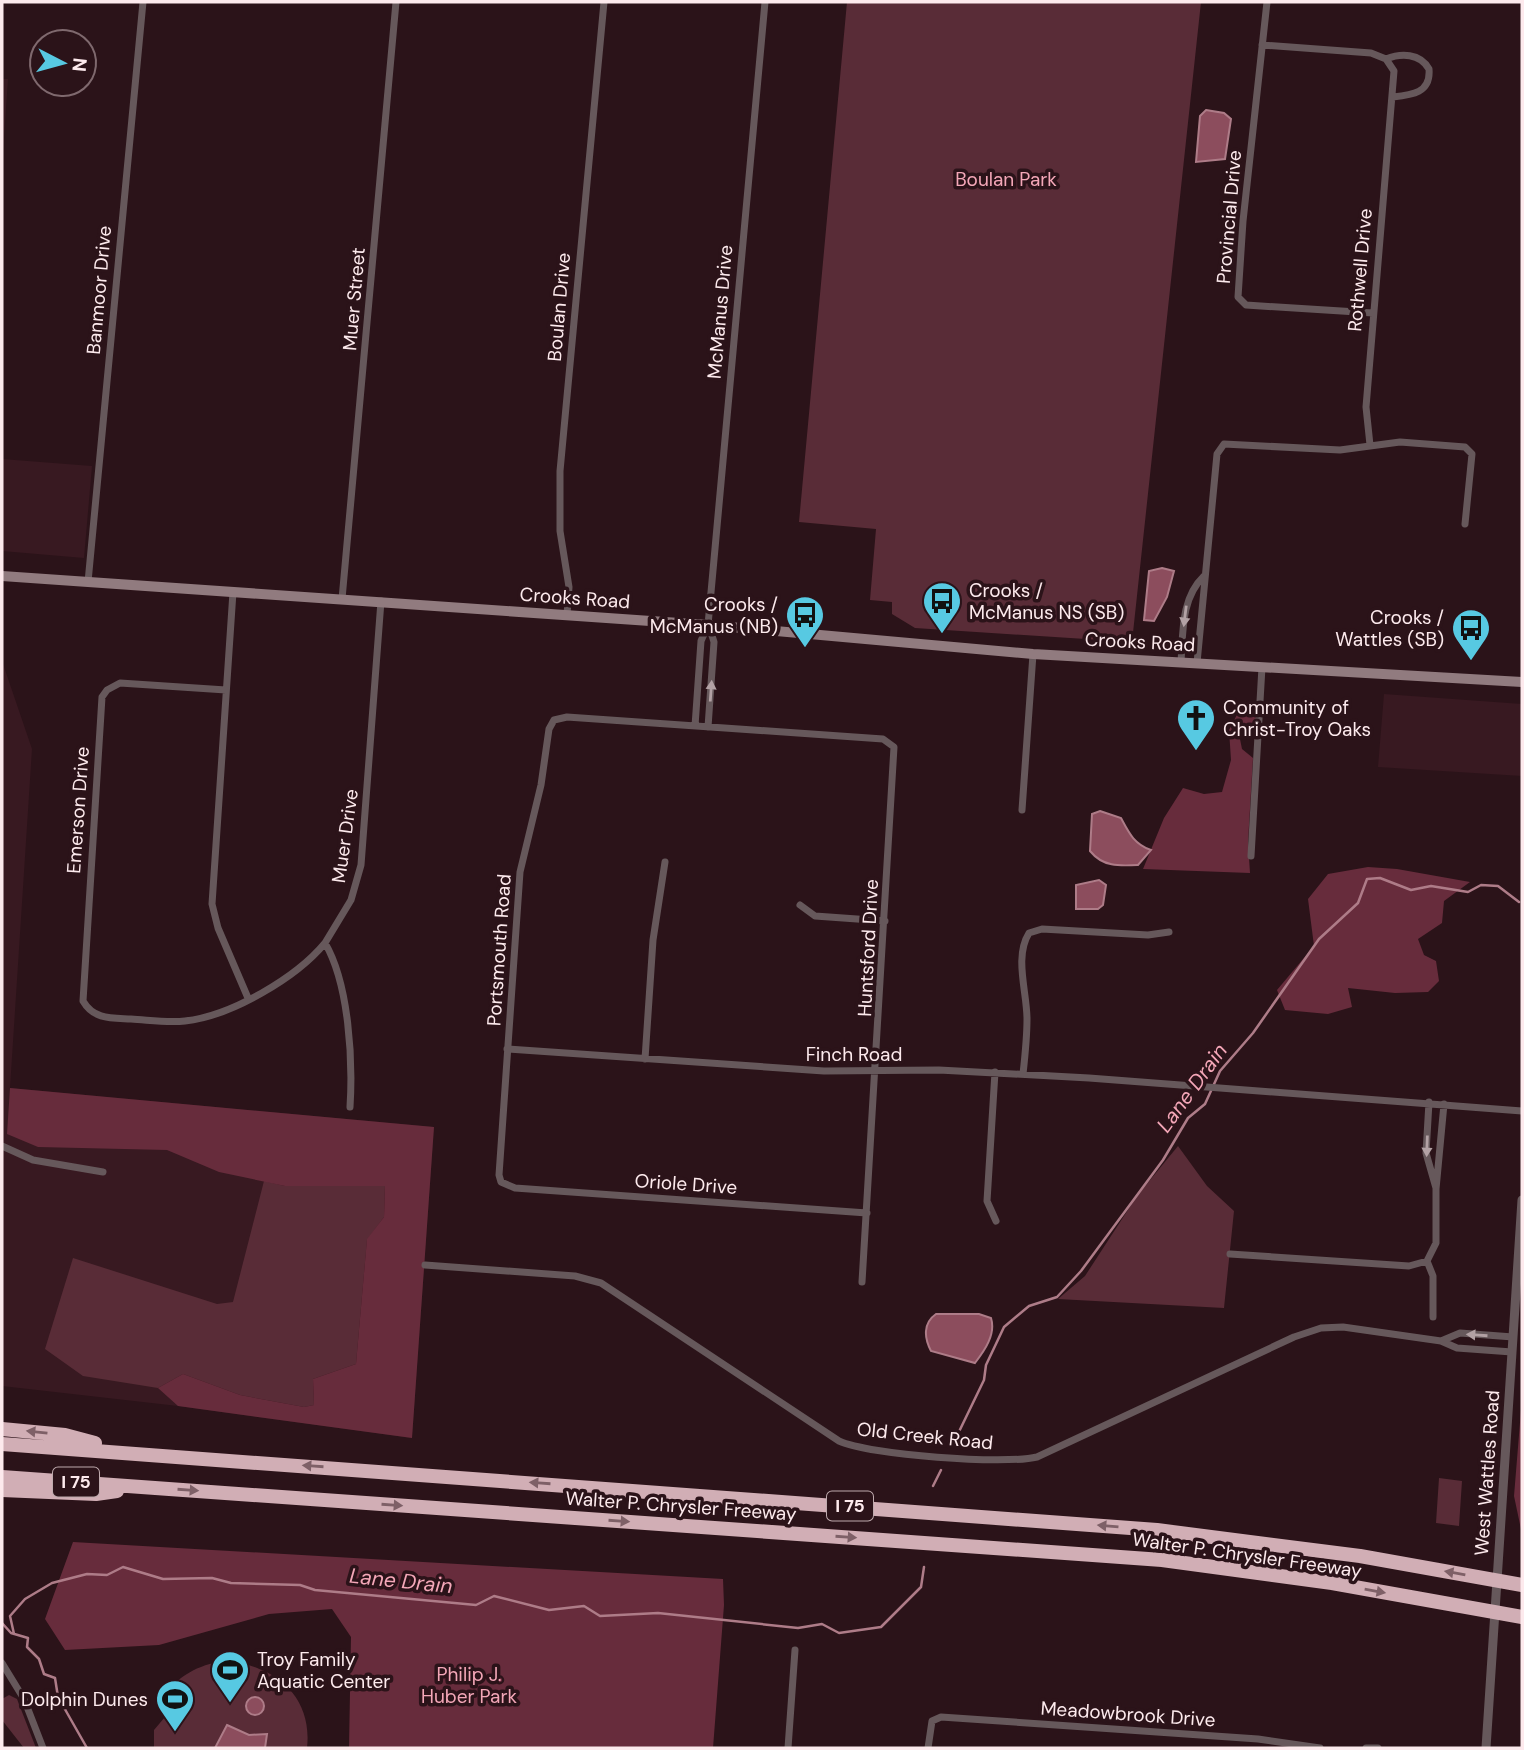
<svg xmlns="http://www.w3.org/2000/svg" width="1524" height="1750" font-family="'DM Sans',sans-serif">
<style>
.built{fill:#381921}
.green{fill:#592c37}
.forest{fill:#672c3c}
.water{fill:#8c4d5d;stroke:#ae7c88;stroke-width:2}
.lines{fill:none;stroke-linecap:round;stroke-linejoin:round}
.stream{stroke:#ae7c88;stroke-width:2.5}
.minor{stroke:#66585b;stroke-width:7}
.tertiary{stroke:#66585b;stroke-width:9}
.secondary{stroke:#917b7f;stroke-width:10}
.motorway{stroke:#d1aeb5;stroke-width:14}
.oneway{fill:#b2a1a4}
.oneway2{fill:#7e6067}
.labels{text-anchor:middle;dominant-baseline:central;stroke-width:7;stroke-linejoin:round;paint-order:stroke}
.shield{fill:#2b1319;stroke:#beaaad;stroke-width:2}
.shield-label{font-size:18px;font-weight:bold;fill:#fdeaed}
.park-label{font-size:19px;fill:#f4a7b8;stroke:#2b1319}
.street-label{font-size:19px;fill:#fdeaed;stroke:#2b1319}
.poi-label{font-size:19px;fill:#fdeaed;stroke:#2b1319;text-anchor:start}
.water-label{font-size:21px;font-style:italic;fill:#f4a7b8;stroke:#2b1319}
</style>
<rect width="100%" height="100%" fill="#2b1319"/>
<path class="built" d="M2 79H8L2 167Z
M2 459 92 466 84 558 2 551Z
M2 661 32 749 10 1088 434 1127 412 1438 178 1406 2 1386Z
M1384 694 1522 704V776L1378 767Z"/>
<path class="green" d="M847 2H1201L1132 642 915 628 892 614V602L870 600 876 529 799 522Z
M1178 1146 1207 1186 1234 1211 1224 1308 1058 1299 1085 1276 1137 1196Z
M264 1181 285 1186H385L384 1217 367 1240 356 1364 313 1379 314 1405 304 1407 240 1395 183 1374 158 1388 83 1376 45 1349 73 1258 217 1304 233 1302Z
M1439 1478 1462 1481 1459 1526 1436 1523Z
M224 1661C273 1664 313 1695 307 1748H154V1730L165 1717 160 1706 161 1697C179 1676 197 1665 224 1661Z
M9 1695 17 1699 36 1748H24L2 1720V1699Z"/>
<path class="forest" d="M1256 702V722L1240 739 1242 749 1253 758 1248 842 1250 873 1143 869 1164 818 1183 788 1204 794 1222 792 1231 760 1229 730 1242 705Z
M1368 867 1397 869 1470 882 1444 901 1442 923 1418 939 1424 955 1436 961 1439 981 1428 992 1395 993 1348 988 1352 1007 1328 1014 1285 1010 1277 990 1314 946 1308 899 1328 874Z
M10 1088 434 1127 412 1438 178 1406 158 1388 183 1374 240 1395 304 1407 314 1405 313 1379 356 1364 367 1239 384 1217 385 1186H285L219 1172 167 1150 38 1147 7 1134Z
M1522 1398V1534L1514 1496Z
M73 1542 723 1579 724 1605 713 1748H349L351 1637 332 1609 269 1614 159 1645 65 1650 45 1619Z"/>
<path class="water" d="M1206 110 1224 113 1231 119 1225 159 1196 162 1200 116Z
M1162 568 1174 571 1167 597 1154 621 1144 620 1149 571Z
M1100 811 1121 818C1129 833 1134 844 1151 850L1138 865C1119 866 1103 867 1090 851L1092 814Z
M1099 880 1106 885 1103 905 1098 909H1076V885Z
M936 1314H979L991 1318C996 1334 985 1350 975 1363L931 1351C924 1338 923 1323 936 1314Z
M246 1706a9 9 0 1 1 18 0a9 9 0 1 1-18 0Z
M227 1725 249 1735 267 1734 265 1748H215Z"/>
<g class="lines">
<path class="stream" d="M954 1442 984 1380 986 1365 1004 1327 1029 1306 1057 1297 1081 1271 1163 1160 1188 1118 1205 1104 1220 1071 1253 1033 1319 939 1358 903 1367 879 1380 878 1411 890 1431 886 1468 892 1481 885 1498 886 1519 902
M933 1486 941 1470
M2 1623 11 1633 28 1638 27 1647 39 1659 44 1674 55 1678 58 1697 87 1748
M14 1634 10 1616 25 1599 52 1583 87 1574 107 1575 123 1567 163 1579 212 1578 231 1583 300 1585 315 1590 476 1605 494 1596 549 1610 584 1606 600 1616 658 1613 798 1628 822 1624 839 1633 881 1627 921 1587 924 1567"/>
<path class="minor" d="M1267 2 1243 221 1238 297 1246 305 1373 313
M1262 45 1371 53 1386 59 1394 71 1366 407 1370 445
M1386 59C1401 53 1420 53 1429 69 1431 93 1412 95 1393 97
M88 582 143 2
M233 592 212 904 218 928 248 998
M342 599 396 2
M567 615 569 587 560 531V471L604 2
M1181 662C1183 632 1181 598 1204 576
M1197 663 1217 454 1224 444 1340 450 1400 442 1465 447 1472 454 1465 524
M226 690 120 683 107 690 102 697 83 1001C94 1020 112 1018 131 1019 149 1020 167 1023 185 1021 231 1016 296 978 325 943
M695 726 701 641 708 625 765 2
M708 727 714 642 709 626
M1022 810 1033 654
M1251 856 1262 667
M800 905 815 916 885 921
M507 1049 824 1071 939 1070 1089 1078 1522 1111
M645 1059 653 940 665 862
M995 1072 987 1201 996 1221
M1023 1074C1025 1056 1027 1037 1027 1019 1027 992 1014 957 1029 933L1042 929 1148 935 1169 932
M1429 1102 1426 1153 1436 1188
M350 1107C353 1060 349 984 325 943L351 900 361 865 381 601
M2 1146 33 1160 103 1172
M1230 1254 1409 1266 1427 1261 1436 1243V1189L1444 1104
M1427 1261 1433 1276V1317
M425 1265 575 1276 601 1283 839 1441C869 1455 1005 1465 1037 1457L1294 1337 1321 1328 1343 1327 1441 1341 1457 1348 1512 1352
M862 1282 894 747 883 739 567 717 554 720 549 729 541 785 520 872 499 1175 501 1182 515 1188 867 1213
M1441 1341 1460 1333 1513 1337
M2 1663 24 1699 43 1748
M788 1748 795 1650
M928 1748 932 1721 941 1717 1258 1739 1320 1748
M1366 1748H1378"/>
<path class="tertiary" d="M1486 1748 1522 1200"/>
<path class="secondary" d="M2 576 708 625 1033 654 1522 682"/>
<path class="motorway" d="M2 1429 65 1435 95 1443
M2 1444 1157 1530 1360 1556 1522 1585
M2 1477 1162 1560 1332 1583 1522 1617
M2 1490 96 1494 117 1491"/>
</g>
<defs><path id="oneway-solid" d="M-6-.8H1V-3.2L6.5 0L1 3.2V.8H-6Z" transform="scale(1.75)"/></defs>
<g class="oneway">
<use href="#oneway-solid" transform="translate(1185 616) rotate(97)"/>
<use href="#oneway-solid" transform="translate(711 691) rotate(-86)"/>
<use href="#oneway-solid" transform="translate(1427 1146) rotate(92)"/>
<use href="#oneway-solid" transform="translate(1477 1335) rotate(-176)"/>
</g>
<g class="oneway2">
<use href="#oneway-solid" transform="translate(37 1432) rotate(-174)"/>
<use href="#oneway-solid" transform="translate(313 1466) rotate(-176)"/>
<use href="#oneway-solid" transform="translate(540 1483) rotate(-176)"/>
<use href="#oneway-solid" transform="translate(188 1490) rotate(4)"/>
<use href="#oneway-solid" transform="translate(392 1505) rotate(4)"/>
<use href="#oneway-solid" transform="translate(619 1521) rotate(4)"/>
<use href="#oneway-solid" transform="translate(1108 1526) rotate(-175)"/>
<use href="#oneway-solid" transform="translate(846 1537) rotate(4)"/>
<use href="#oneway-solid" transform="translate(1455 1573) rotate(-170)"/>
<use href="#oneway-solid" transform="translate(1375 1591) rotate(10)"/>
</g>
<defs>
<symbol id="bus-pin" viewBox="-11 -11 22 30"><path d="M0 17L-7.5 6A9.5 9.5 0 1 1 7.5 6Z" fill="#57c9e2" stroke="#2b1319"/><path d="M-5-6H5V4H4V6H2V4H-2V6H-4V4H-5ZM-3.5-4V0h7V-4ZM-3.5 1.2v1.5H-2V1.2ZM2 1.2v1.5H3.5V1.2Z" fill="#111"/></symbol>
<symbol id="church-pin" viewBox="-11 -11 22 30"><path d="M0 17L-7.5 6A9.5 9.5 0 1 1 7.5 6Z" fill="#57c9e2" stroke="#2b1319"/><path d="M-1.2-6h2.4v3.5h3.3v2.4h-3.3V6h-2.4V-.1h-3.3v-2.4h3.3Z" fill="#111"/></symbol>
<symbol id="stadium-pin" viewBox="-11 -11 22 30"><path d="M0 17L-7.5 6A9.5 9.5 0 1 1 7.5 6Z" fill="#57c9e2" stroke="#2b1319"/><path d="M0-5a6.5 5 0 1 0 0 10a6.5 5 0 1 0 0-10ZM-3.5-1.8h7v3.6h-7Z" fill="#111"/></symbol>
</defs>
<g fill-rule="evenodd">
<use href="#bus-pin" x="920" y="579" width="44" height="60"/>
<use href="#bus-pin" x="783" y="593" width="44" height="60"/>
<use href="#bus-pin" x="1449" y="606" width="44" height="60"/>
<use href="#church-pin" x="1174" y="696" width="44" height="60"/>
<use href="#stadium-pin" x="208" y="1648" width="44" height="60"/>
<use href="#stadium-pin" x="153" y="1677" width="44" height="60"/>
</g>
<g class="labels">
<g class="shield">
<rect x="53" y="1467.5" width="46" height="29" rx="5"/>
<rect x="827" y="1491.5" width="46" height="29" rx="5"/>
</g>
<g class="shield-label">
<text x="76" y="1482">I 75</text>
<text x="850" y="1506">I 75</text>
</g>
<g class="park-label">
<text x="1006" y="179">Boulan Park</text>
<text x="469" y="1674">Philip J.<tspan x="469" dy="22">Huber Park</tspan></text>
</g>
<g class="street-label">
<text transform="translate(1229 217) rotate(-85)">Provincial Drive</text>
<text transform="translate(1360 270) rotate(-85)">Rothwell Drive</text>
<text transform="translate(99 290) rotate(-85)">Banmoor Drive</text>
<text transform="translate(354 299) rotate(-85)">Muer Street</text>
<text transform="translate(559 307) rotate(-85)">Boulan Drive</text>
<text transform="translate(720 312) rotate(-85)">McManus Drive</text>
<text transform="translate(575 598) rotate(4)">Crooks Road</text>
<text transform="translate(1140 642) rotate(3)">Crooks Road</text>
<text transform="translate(78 810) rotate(-86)">Emerson Drive</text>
<text transform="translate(345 836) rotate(-82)">Muer Drive</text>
<text transform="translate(868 948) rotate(-87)">Huntsford Drive</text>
<text transform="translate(499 950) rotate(-86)">Portsmouth Road</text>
<text x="854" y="1054">Finch Road</text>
<text transform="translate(686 1184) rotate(4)">Oriole Drive</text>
<text transform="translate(925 1436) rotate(6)">Old Creek Road</text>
<text transform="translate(1487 1473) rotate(-86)">West Wattles Road</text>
<text transform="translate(681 1506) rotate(4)">Walter P. Chrysler Freeway</text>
<text transform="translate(1247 1555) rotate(8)">Walter P. Chrysler Freeway</text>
<text transform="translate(1128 1714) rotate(4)">Meadowbrook Drive</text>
</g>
<g class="poi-label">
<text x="969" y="590">Crooks /<tspan x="969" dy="22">McManus NS (SB)</tspan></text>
<text x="778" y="604" text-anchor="end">Crooks /<tspan x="778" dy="22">McManus (NB)</tspan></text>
<text x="1444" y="617" text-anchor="end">Crooks /<tspan x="1444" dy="22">Wattles (SB)</tspan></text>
<text x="1223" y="707">Community of<tspan x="1223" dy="22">Christ-Troy Oaks</tspan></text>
<text x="257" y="1659">Troy Family<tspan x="257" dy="22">Aquatic Center</tspan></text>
<text x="148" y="1699" text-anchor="end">Dolphin Dunes</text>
</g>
<g class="water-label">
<text transform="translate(1192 1088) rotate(-54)">Lane Drain</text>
<text transform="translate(401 1581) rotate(6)">Lane Drain</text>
</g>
</g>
<rect width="1524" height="1750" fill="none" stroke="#fdeaed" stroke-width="7"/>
<g transform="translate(63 63) rotate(96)"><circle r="33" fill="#2b1319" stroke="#7f696e" stroke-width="2"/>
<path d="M0-5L12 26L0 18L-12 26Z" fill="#57c9e2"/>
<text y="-10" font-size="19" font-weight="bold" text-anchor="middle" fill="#fdeaed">N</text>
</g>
</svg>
